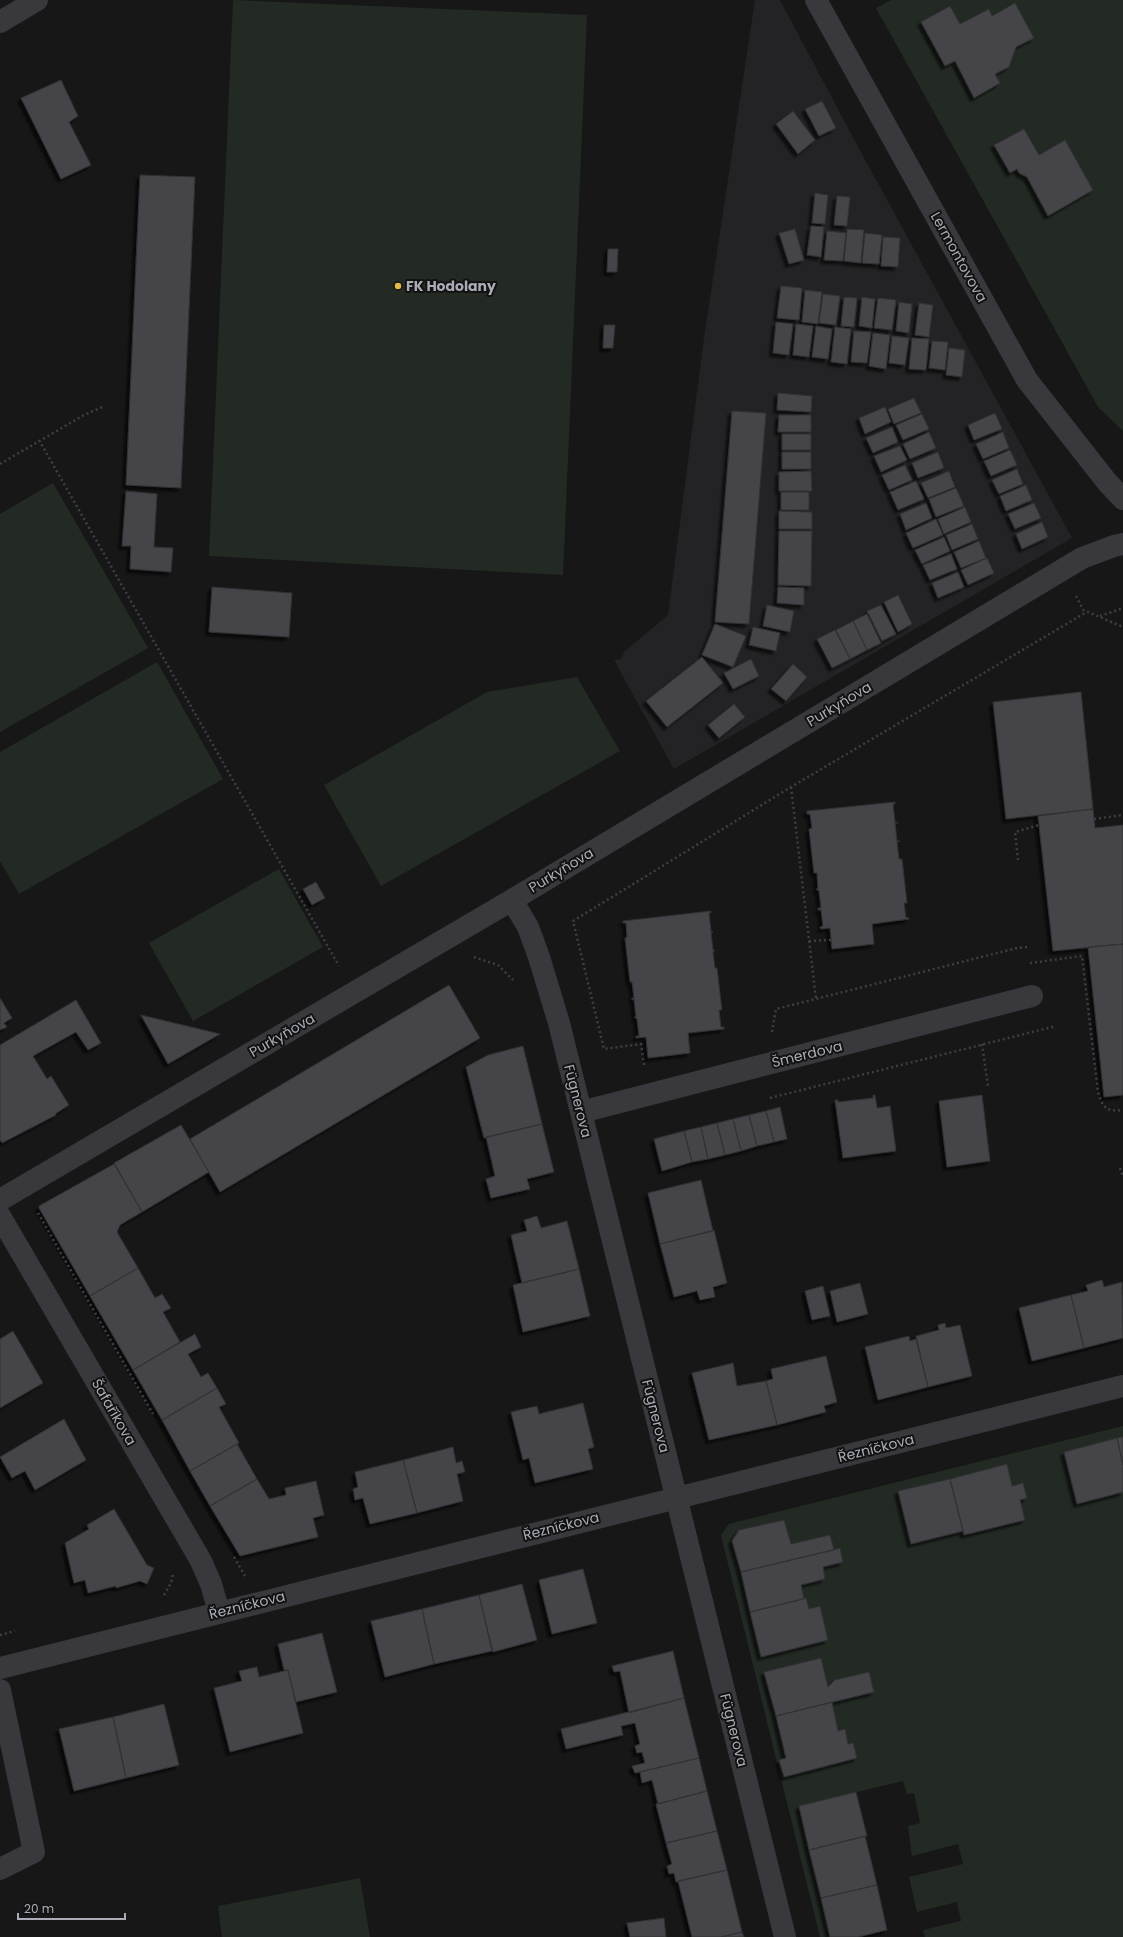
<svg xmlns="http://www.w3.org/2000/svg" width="1123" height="1937" font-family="Poppins,sans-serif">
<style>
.built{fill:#232325}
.green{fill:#232a24}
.building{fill:#444448;stroke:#313134;filter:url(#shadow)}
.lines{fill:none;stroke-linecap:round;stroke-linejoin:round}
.path{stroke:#3e3f44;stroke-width:2.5;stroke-dasharray:2 3;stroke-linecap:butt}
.minor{stroke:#38383d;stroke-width:22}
.poi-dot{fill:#e1b946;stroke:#121213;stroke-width:1.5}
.labels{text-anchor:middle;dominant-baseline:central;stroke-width:4;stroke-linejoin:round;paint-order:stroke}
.street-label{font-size:14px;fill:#aaadb7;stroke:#121213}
.poi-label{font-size:14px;font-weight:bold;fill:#aaadb7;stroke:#121213;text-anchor:start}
</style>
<defs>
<filter id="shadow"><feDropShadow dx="-3.5" dy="3.5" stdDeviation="1" flood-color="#0009"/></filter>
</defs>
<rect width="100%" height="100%" fill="#171718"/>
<path class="built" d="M755 0H780L856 143 1072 538 674 769 614 660 621 659 624 652 668 615 704 338Z"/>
<path class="green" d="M233 0 587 15 563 575 209 556Z
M891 0H1123V431L1098 407 876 8Z
M53 483 148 648 0 732V514Z
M157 662 223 779 19 894 0 861V752Z
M577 677 620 751 381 886 324 785 487 692Z
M279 869 323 947 193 1021 149 943Z
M1123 1426V1937H925L923 1930 961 1921 957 1902 917 1912 909 1877 963 1864 958 1844 912 1856 908 1826 920 1823 914 1793 907 1794 903 1781 799 1806 830 1937H820L721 1535 729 1524Z
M360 1878 370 1937H222L218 1906Z"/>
<path class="building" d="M1015 3 1034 38 1016 47 1009 67 995 74 1000 83 974 98 955 61 945 66 921 22 950 6 960 24 989 9 992 16Z
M61 80 78 116 69 122 91 165 61 179 21 98Z
M822 101 836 128 819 136 805 109Z
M793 111 815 140 798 154 776 124Z
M1024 129 1039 155 1065 140 1093 190 1048 216 1027 177 1019 173 1017 169 1010 173 994 145Z
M140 175 195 177 181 488 126 485Z
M815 193 828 195 825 224 812 223Z
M837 196 850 197 847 226 834 225Z
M811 226 824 227 821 257 807 255Z
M795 229 804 260 789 264 779 233Z
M847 229 864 230 861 263 844 261Z
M827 231 846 233 843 261 824 260Z
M865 233 882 235 879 264 862 263Z
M883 237 900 238 898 267 881 266Z
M608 249H618L617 272H607Z
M781 286 802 288 799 320 777 318Z
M805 290 822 292 818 324 802 322Z
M823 294 840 296 836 325 819 323Z
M844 297 857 298 854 327 841 326Z
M862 297 875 299 872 328 859 326Z
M878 298 896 300 892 330 874 328Z
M899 302 912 304 909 333 896 331Z
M919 303 933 305 929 337 915 335Z
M776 322 793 324 789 355 773 353Z
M796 324 813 326 809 357 793 355Z
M604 325H615L613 348H603Z
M816 326 832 329 828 359 812 357Z
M835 327 851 329 847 364 831 362Z
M854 331 871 332 867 363 851 362Z
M873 333 890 335 886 369 869 366Z
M892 336 909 338 905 365 889 363Z
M912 338 929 339 926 370 909 369Z
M932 341 948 342 945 370 929 368Z
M949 348 965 350 962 377 946 375Z
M778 393 812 396 811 412 777 410Z
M914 398 921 413 894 424 888 409Z
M885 407 891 422 865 434 859 418Z
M732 411 766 413 749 624 715 622Z
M995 413 1002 429 974 440 968 425Z
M922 414 929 429 903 440 896 425Z
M779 415H811V432H778Z
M892 427 898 442 873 453 866 438Z
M929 432 936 448 910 459 903 444Z
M1003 432 1009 448 983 459 976 444Z
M782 434H811V450H782Z
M900 446 907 460 881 472 874 456Z
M1010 450 1017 465 991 476 984 461Z
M782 452H811V469H782Z
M938 452 944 468 918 478 912 463Z
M905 465 912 480 889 490 882 475Z
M1017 469 1023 484 999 494 992 480Z
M811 471 812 491H779V472Z
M949 471 955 487 928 498 921 483Z
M916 481 924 499 898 510 890 492Z
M1026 485 1032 500 1006 511 1000 496Z
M956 488 964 506 936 517 929 499Z
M126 491 157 494 154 547 173 548 171 572 130 569 131 546H122Z
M781 492H809V510H781Z
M926 503 932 518 906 530 900 514Z
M1034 503 1041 518 1015 529 1008 514Z
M965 507 971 522 944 534 938 519Z
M779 511 812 512V529H779Z
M936 519 943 535 913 548 906 533Z
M1042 522 1048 537 1022 549 1016 534Z
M972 524 978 539 952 550 946 535Z
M779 531H812L811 586 778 585Z
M944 537 950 551 922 564 915 550Z
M979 541 986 558 961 568 954 552Z
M951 554 957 569 930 580 923 565Z
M987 558 994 573 968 585 961 570Z
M958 572 964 587 938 598 932 583Z
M212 587 292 593 289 637 209 632Z
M778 587 804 588V605L777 603Z
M898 595 912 624 898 632 884 602Z
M767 605 794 611 790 632 763 626Z
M881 605 896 634 882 641 867 611Z
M867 614 881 643 867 650 853 621Z
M853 621 867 650 850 659 836 630Z
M715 624 746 636 733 667 702 655Z
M753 627 780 633 776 651 749 645Z
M835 630 850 659 832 668 817 639Z
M702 657 723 683 667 727 646 701Z
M751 659 759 676 733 689 724 673Z
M793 664 807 677 786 701 771 689Z
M1081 692 1093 809 1006 819 993 702Z
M734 704 745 717 719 738 708 725Z
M895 802V804H893L895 822 898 823H895L897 841H900L897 842 899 859H902L907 903H904L906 918 908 917 909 919 872 924 874 944 832 949 830 928 821 929 820 927 823 926 821 910H818V908H821L819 891 816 889H818L817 873H814L809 829 812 828 810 814H807V811Z
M1093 809 1095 828 1123 825V944L1053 951 1038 816Z
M316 882 325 898 312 905 303 889Z
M711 911V913H709L711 931 713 932H711L713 950H715L713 952 715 968H717L722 1010H719L721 1027H724V1029L688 1033 690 1053 648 1058 646 1037 636 1038V1036H639L637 1019 634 1017H636L634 999 632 1000V998H634L632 982H630L625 938 627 937 626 923H623V921Z
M1123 944V1095L1104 1097 1088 947Z
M449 985 480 1038 220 1192 190 1139Z
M0 998 12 1018 4 1023 7 1027 0 1030Z
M76 1000 101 1043 88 1050 76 1032 33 1056 47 1079 51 1076 69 1105 55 1114 56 1115 2 1143 0 1140V1045Z
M141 1015 220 1034 168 1064Z
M523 1046 542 1124 484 1138 466 1067 488 1055Z
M873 1095H875L877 1108 890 1106 896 1151 843 1158 835 1100H838V1102L873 1098Z
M982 1095 990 1161 947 1167 939 1101Z
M780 1107 787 1139 774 1142 766 1111Z
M766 1111 774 1142 757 1146 749 1115Z
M749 1115 757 1146 741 1151 733 1119Z
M733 1119 741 1151 725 1155 717 1123Z
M717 1123 725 1155 708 1159 701 1127Z
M542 1124 554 1172 527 1179 530 1189 491 1198 486 1179 495 1176 486 1137Z
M181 1125 209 1172 142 1212 114 1163Z
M701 1127 708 1159 692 1162 684 1131Z
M684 1131 692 1162 662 1171 654 1139Z
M114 1164 142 1212 120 1225 117 1232 138 1268 90 1296 39 1208V1206Z
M701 1180 713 1231 660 1244 648 1193Z
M537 1216 541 1228 567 1221 579 1269 522 1283 511 1235 527 1231 524 1220Z
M714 1230 727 1283 713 1287 715 1297 700 1300 697 1291 674 1297 660 1244Z
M138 1268 155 1298 162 1294 171 1308 163 1312 180 1342 133 1370 90 1296Z
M579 1269 590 1316 523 1332 513 1285Z
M1102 1280 1104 1287 1122 1282 1123 1338 1084 1348 1071 1295 1088 1291 1086 1285Z
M860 1283 868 1314 837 1322 830 1291Z
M823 1286 830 1316 812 1320 805 1291Z
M1071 1295 1084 1348 1032 1361 1019 1308Z
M945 1323 946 1328 960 1325 972 1376 928 1387 916 1336 939 1330 938 1325Z
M13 1331 43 1383 0 1408V1339Z
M195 1334 201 1347 188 1354 201 1377 208 1373 217 1388 162 1420 133 1370Z
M909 1336 910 1341 916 1339 928 1387 878 1400 865 1347Z
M826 1356 837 1402 824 1406 826 1412 777 1425 766 1381 773 1379 771 1369Z
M733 1363 737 1386 766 1381 777 1425 709 1440 692 1373Z
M217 1388 226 1404 219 1407 239 1443 190 1471 162 1420Z
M583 1403 594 1447 588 1449 593 1469 535 1483 529 1458 523 1460 511 1412 537 1406 539 1414Z
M64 1419 86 1460 35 1490 25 1471 12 1478 0 1457Z
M1123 1437V1465L1117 1438Z
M1117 1438 1123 1465V1492L1077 1504 1064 1452Z
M237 1444 257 1479 210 1506 190 1471Z
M453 1447 456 1463 462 1461 465 1472 457 1474 463 1501 417 1513 403 1460Z
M403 1460 417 1513 370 1524 363 1498 355 1500 353 1489 358 1487 355 1472Z
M1007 1464 1012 1486 1023 1483 1027 1498 1020 1500 1025 1520 964 1535 950 1479Z
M257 1479 269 1499 286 1495 285 1488 316 1481 324 1515 313 1518 318 1537 240 1556 210 1506Z
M950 1479 963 1531 911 1544 898 1491Z
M114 1509 147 1565 154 1568 147 1584 140 1581 116 1588V1586L88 1593 85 1580 74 1583 65 1543 89 1529 87 1525Z
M784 1520 791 1544 830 1535 834 1550 741 1572 732 1541 739 1530Z
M840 1548 843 1562 823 1567 825 1579 801 1585 804 1599 750 1612 741 1572Z
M583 1569 597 1623 552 1634 539 1580Z
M522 1584 537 1640 493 1652 479 1595Z
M479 1595 492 1651 434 1664 422 1609Z
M806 1598 809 1609 820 1606 828 1640 761 1657 750 1612Z
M422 1609 434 1664 385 1677 371 1621Z
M322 1633 337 1692 296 1702 288 1670H284L278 1644Z
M673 1651 684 1698 629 1713 620 1671 614 1672 612 1666Z
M821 1658 828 1687 835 1680 869 1672 874 1692 776 1716 764 1672Z
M257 1667 259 1677 288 1670 303 1733 230 1752 214 1688 242 1681 239 1671Z
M684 1698 699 1758 635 1773 632 1766 645 1763 642 1752 637 1753 635 1746 640 1744 635 1723 621 1726 623 1735 566 1749 561 1729Z
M832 1702 838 1731 845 1729 848 1744 853 1743 857 1758 784 1777 779 1760 786 1758 776 1716Z
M164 1704 179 1765 126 1778 113 1717Z
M113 1717 126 1778 74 1791 59 1729Z
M699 1758 707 1791 658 1804 652 1780 642 1783 640 1772Z
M707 1791 717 1831 666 1843 656 1804Z
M856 1792 867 1836 809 1850 799 1806Z
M717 1831 727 1870 676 1882 674 1873 669 1874 667 1866 672 1864 666 1843Z
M865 1836 877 1885 821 1898 809 1850Z
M727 1870 742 1932 721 1937H692L678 1881Z
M877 1885 887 1930 858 1937H830L821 1898Z
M664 1918 666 1937H630L627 1923Z
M742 1932 744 1937H721Z"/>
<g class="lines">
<path class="path" d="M39 440 339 966
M0 464 84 415 105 406
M1076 596 1085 613
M1100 616 1123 608
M791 787 816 999
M1094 819 1123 815
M1018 860 1015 832 1039 825
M809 941 831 940
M474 957 498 965 513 980
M1030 963 1082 956 1098 1092C1103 1108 1106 1112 1123 1110
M772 1032 776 1009 1017 948 1029 947
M982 1044 988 1086
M644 1065 641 1044 604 1049 573 921 791 787 1085 613 1088 612 1123 627
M770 1098 1056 1026
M1120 1168 1123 1177
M38 1213 153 1414
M234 1557 245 1576
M164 1595 171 1583 173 1574
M0 1635 15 1631"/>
<path class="minor" d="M816 0 1027 380 1107 482 1123 499
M0 22 37 0
M512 900 528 927 539 957 559 1023 785 1937
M581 1112 1032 996
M0 1200 512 900 1082 558 1114 546 1123 544
M0 1216 201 1561 211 1584 219 1612
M0 1668 1123 1386
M0 1690 34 1852 0 1869"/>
</g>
<circle class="poi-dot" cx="398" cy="286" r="4"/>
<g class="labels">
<g class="street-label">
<text transform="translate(959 257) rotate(61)">Lermontovova</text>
<text transform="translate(839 704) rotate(-31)">Purkyňova</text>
<text transform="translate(561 870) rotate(-31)">Purkyňova</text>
<text transform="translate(282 1035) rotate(-30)">Purkyňova</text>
<text transform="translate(807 1054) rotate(-14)">Šmerdova</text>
<text transform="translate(578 1101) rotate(76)">Fügnerova</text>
<text transform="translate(114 1412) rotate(60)">Šafaříkova</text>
<text transform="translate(656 1416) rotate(76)">Fügnerova</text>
<text transform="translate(876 1448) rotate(-14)">Řezníčkova</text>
<text transform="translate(561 1526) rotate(-14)">Řezníčkova</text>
<text transform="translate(247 1605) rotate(-14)">Řezníčkova</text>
<text transform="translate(734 1730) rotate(76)">Fügnerova</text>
</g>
<g class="poi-label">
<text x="406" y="286">FK Hodolany</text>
</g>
</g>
<path d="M18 1913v6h107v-6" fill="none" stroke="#aaadb7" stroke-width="2"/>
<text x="24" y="1913" font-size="12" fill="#aaadb7" stroke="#121213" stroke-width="3" paint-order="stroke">20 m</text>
</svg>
